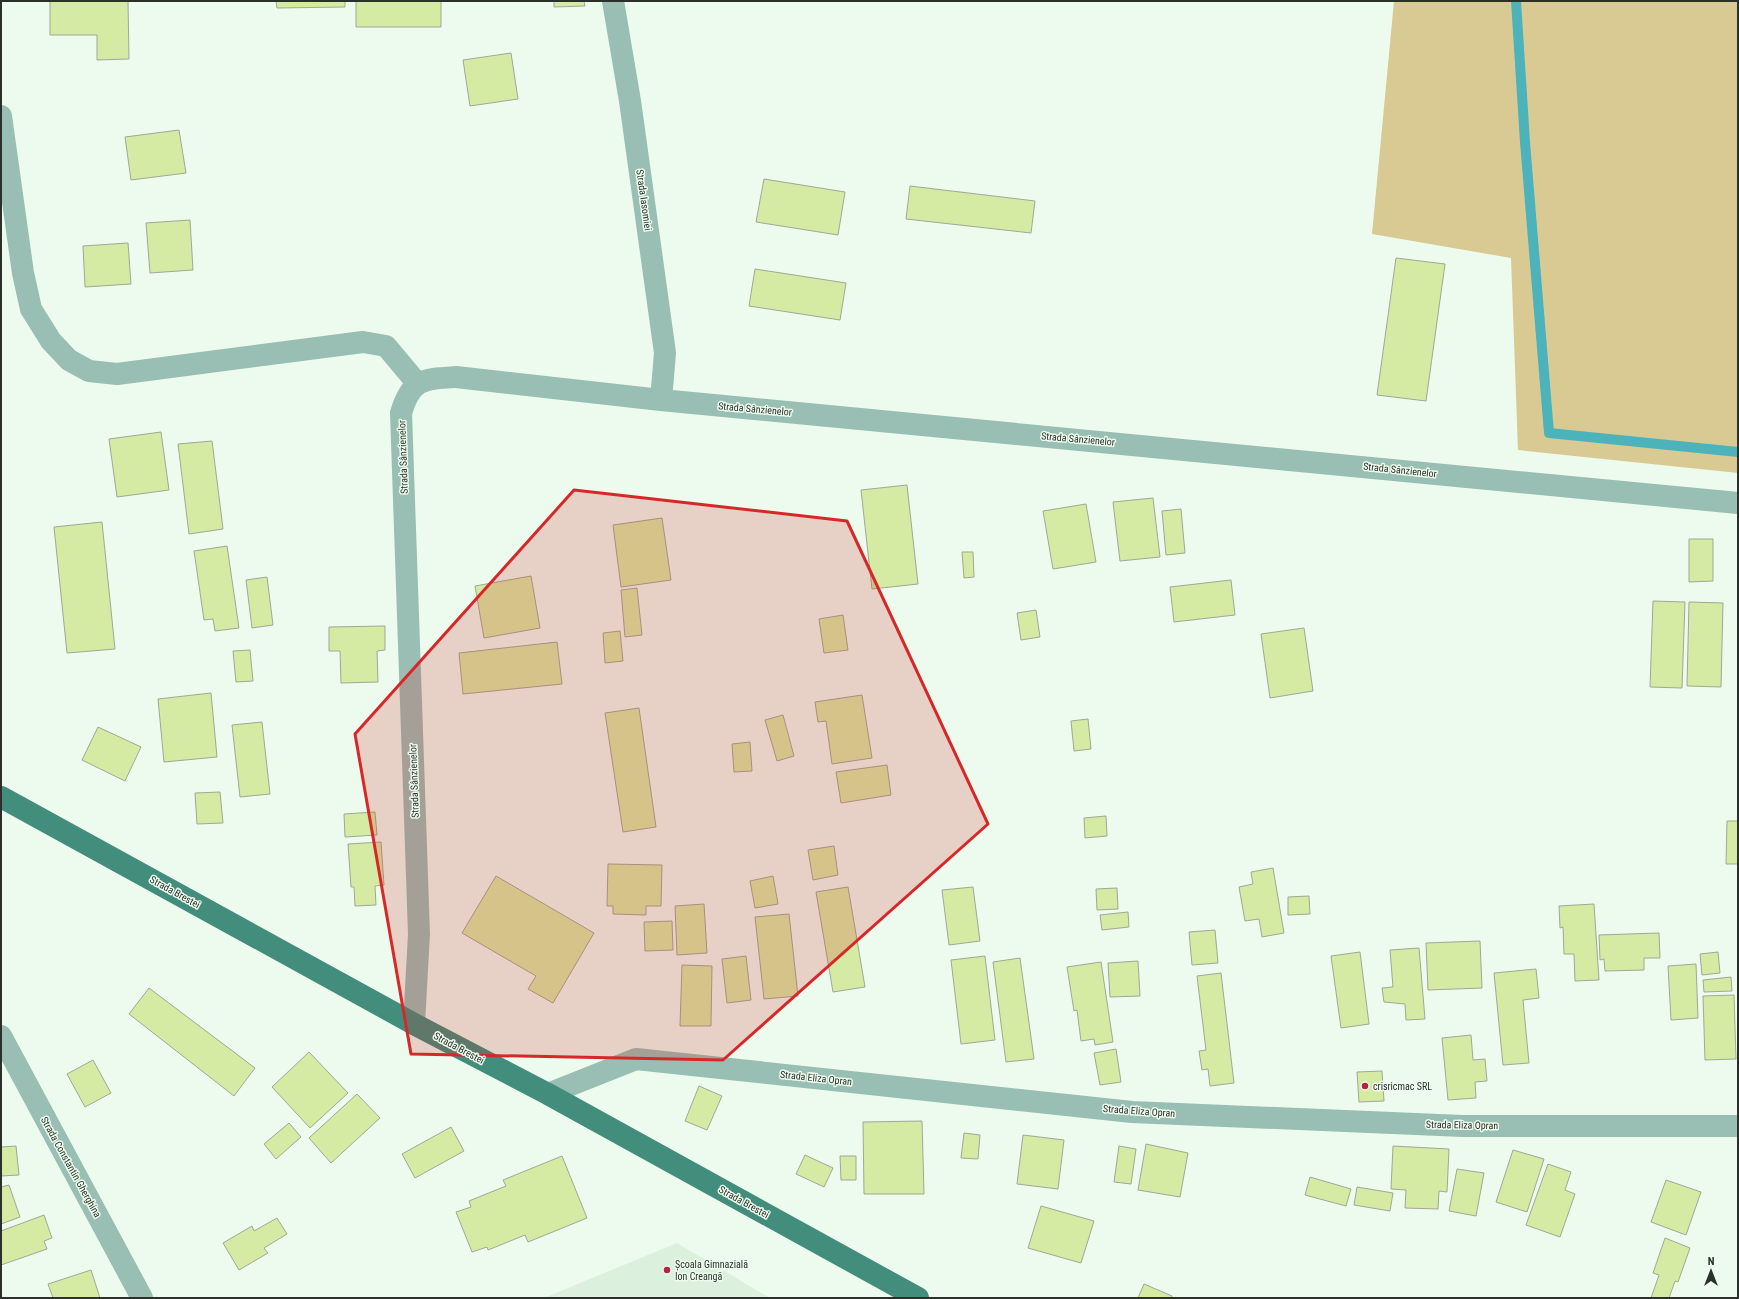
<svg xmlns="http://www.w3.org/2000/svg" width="1739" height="1299" font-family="'Roboto Condensed',sans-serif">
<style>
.built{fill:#dbf0dd}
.green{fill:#d9ca93}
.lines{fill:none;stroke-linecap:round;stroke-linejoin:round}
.stream{stroke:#4db3bb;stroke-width:10}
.building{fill:#d5eaa3;stroke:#a2a797}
.minor{stroke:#99beb3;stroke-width:22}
.major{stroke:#428d7b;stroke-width:22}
.marked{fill:#d62828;fill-opacity:0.2;stroke:#d62828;stroke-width:3;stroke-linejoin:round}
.poi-dot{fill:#b52344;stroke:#ecfbed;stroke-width:1.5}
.labels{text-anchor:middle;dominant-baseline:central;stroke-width:3;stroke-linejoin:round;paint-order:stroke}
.street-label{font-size:10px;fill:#2b302b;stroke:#ecfbed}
.poi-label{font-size:10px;fill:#2b302b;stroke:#ecfbed;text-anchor:start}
</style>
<rect width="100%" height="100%" fill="#ecfbed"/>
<path class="built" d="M677 1243 770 1298H544Z"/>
<path class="green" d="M1394 1H1738V473L1518 450 1511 258 1372 234Z"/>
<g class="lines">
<path class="stream" d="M1516 1 1525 142 1549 433 1738 452"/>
</g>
<path class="building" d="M50 1H128L129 59 97 60V35H50Z
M276 1H345V7L277 8Z
M356 1H441V27H356Z
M554 1H584L585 6 554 7Z
M511 53 518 99 470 106 463 60Z
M179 130 186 173 131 180 125 137Z
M764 179 845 192 838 235 756 222Z
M910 186 1035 201 1031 233 906 219Z
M190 220 193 270 150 273 146 223Z
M128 243 131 284 85 287 83 246Z
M1396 258 1445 264 1426 401 1377 395Z
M755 269 846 283 840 320 749 306Z
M161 432 169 490 117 497 109 439Z
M212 441 223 529 189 534 178 444Z
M907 485 918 584 872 589 861 490Z
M1153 498 1160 557 1120 561 1113 502Z
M1086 504 1096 562 1053 569 1043 511Z
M1181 509 1185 553 1166 555 1162 511Z
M662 518 671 580 621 587 613 525Z
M102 522 115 649 67 653 54 527Z
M1689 539H1713V581L1689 582Z
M227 546 239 628 215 631 213 619 204 620 194 551Z
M962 552H973L974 577 964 578Z
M531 576 540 628 484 638 475 586Z
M267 577 273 625 252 628 246 580Z
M1231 580 1235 615 1174 622 1170 587Z
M637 588 642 635 625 637 621 590Z
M1653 601 1685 602 1682 688 1650 687Z
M1689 602 1723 603 1721 687 1687 686Z
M1036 610 1040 637 1021 640 1017 613Z
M843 615 848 650 824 653 819 619Z
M385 626V650L377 651 378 682 341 683 340 651H329V627Z
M1304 628 1313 691 1270 698 1261 634Z
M620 631 623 661 605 663 603 633Z
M557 642 562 684 463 694 459 653Z
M250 650 253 681 236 682 233 651Z
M211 693 217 757 164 762 158 699Z
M862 695 872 758 832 764 826 721 818 722 815 702Z
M639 708 656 827 623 832 605 713Z
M783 715 794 756 777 761 765 720Z
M1088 719 1091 749 1074 751 1071 721Z
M262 722 270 794 240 797 232 725Z
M98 727 141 747 125 781 82 760Z
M750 742 752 771 734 772 732 744Z
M887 765 891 795 841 803 836 772Z
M220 792 223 823 197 824 195 793Z
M375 812 377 835 345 837 344 814Z
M1106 816 1107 836 1085 838 1084 818Z
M1727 821H1738V864H1726Z
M381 842 384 885 375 886 376 905 355 906 354 887H351L348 844Z
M834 846 838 875 813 880 808 850Z
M608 864 662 865 661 906H646V915L613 914V906H607Z
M1273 868 1284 933 1262 937 1259 919 1245 921 1239 887 1253 884 1251 872Z
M496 876 594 933 553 1003 528 989 536 976 462 933Z
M773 876 778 904 755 908 750 881Z
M848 887 865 987 833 992 816 892Z
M973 887 980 941 949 945 942 890Z
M1117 888 1118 909 1097 910 1096 889Z
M1309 896 1310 914 1288 915V897Z
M704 904 707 953 677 955 675 906Z
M1594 904 1599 980 1575 981 1574 954H1564L1563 927 1560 928 1559 906Z
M1128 912 1129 927 1102 930 1100 915Z
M789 914 798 996 764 999 755 917Z
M672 921 673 950 645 951 644 922Z
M1215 930 1218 963 1192 965 1189 932Z
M1659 933 1660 958H1644V970L1605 971 1604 959 1600 960 1599 935Z
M1480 941 1482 988 1428 990 1426 943Z
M1419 948 1425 1019 1406 1020 1405 1004 1384 1002 1382 988 1393 987 1390 950Z
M1360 952 1369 1024 1341 1028 1331 956Z
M1718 952 1720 973 1702 975 1700 954Z
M746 956 751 1000 727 1003 722 959Z
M985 956 995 1040 961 1044 951 960Z
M1020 958 1034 1059 1006 1062 993 962Z
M1138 961 1140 996 1110 997 1108 963Z
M1101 962 1113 1042 1095 1045 1094 1039 1081 1041 1077 1010 1074 1011 1067 967Z
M1696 964 1698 1018 1671 1020 1668 966Z
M682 965 712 966 711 1026H680Z
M1536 969 1539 998 1523 1000 1529 1063 1503 1065 1494 973Z
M1221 973 1234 1083 1210 1086 1208 1069 1202 1070 1199 1051 1206 1050 1197 976Z
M1731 977 1732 991 1704 992 1703 980Z
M149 988 255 1068 234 1096 129 1014Z
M1734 995 1736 1059 1705 1060 1703 996Z
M1471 1035 1473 1060 1485 1059 1487 1081 1475 1082 1476 1098 1448 1100 1442 1038Z
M1116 1049 1121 1082 1100 1085 1094 1053Z
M309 1052 348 1093 310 1128 272 1087Z
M93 1060 111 1093 85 1107 67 1074Z
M1382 1071 1384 1101 1359 1102 1357 1072Z
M699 1086 722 1096 707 1130 685 1121Z
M357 1094 380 1118 331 1163 309 1138Z
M922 1121 924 1194H864L863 1122Z
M289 1123 301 1137 276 1159 264 1144Z
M451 1127 464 1151 415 1178 402 1154Z
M964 1133 980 1135 978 1159 961 1158Z
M1023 1135 1064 1140 1058 1189 1017 1184Z
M1146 1144 1188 1153 1180 1197 1138 1190Z
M16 1146 19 1175 1 1176V1147Z
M1119 1146 1136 1149 1131 1184 1114 1182Z
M1393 1146 1449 1149 1447 1192 1439 1191 1438 1209 1405 1208 1406 1190 1391 1189Z
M1513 1150 1544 1159 1527 1212 1496 1202Z
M805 1155 833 1168 824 1187 796 1174Z
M562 1156 587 1218 528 1242 525 1235 488 1250 487 1247 472 1252 456 1212 471 1207 469 1201 506 1186 503 1180Z
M840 1156H856V1180H841Z
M1548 1164 1571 1172 1565 1190 1575 1194 1560 1237 1526 1225Z
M1457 1169 1484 1173 1476 1216 1449 1211Z
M1310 1177 1351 1189 1346 1206 1305 1195Z
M1666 1180 1701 1192 1686 1235 1651 1222Z
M9 1185 20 1217 1 1224V1187Z
M1357 1187 1393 1193 1390 1211 1354 1205Z
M1041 1206 1094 1221 1081 1263 1028 1248Z
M44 1215 52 1238 44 1241 47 1249 1 1265V1231Z
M277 1218 287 1234 264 1248 268 1253 239 1270 223 1243 252 1226 254 1231Z
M1665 1238 1690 1248 1678 1282 1675 1281 1669 1298H1651L1659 1275 1653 1273Z
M91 1270 100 1298H53L48 1284Z
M1144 1284 1172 1296 1171 1298H1138Z"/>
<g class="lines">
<path class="minor" d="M613 1 630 101 665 353 661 400
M1 116 23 273 31 309 51 341 69 360 89 371 117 374 363 342 386 346 417 383
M414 1024 419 934 401 413C411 379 423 379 456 377L661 400 1738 503
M1 1036 142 1298
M548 1094 636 1059 1132 1112 1462 1126H1738"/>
<path class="major" d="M1 797 414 1024 548 1094 918 1298"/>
</g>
<path class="marked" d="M574 490 847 521 988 824 723 1060 411 1054 355 734Z"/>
<g class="poi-dot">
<circle cx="1365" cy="1086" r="4"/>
<circle cx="667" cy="1270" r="4"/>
</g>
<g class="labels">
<g class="street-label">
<text transform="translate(644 200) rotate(82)">Strada Iasomiei</text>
<text transform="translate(755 409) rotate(5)">Strada Sânzienelor</text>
<text transform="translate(1078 439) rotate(5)">Strada Sânzienelor</text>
<text transform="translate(403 457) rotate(-92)">Strada Sânzienelor</text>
<text transform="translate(1400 470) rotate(6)">Strada Sânzienelor</text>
<text transform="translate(414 781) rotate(-92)">Strada Sânzienelor</text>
<text transform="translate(175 892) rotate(29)">Strada Brestei</text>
<text transform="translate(459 1048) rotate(28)">Strada Brestei</text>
<text transform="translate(816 1078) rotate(6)">Strada Eliza Opran</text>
<text transform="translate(1139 1111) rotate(4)">Strada Eliza Opran</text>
<text transform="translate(1462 1125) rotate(1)">Strada Eliza Opran</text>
<text transform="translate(71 1167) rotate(61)">Strada Constantin Gherghina</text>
<text transform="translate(744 1202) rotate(29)">Strada Brestei</text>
</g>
<g class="poi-label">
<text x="1373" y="1086">crisricmac SRL</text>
<text x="675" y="1264">Școala Gimnazială<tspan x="675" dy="12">Ion Creangă</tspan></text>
</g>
</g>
<rect width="1739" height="1299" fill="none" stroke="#2b302b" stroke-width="4"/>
<g transform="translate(1711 1271)" stroke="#ecfbed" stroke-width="3" paint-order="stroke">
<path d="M0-3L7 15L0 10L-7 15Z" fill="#2b302b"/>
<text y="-6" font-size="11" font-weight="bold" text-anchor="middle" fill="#2b302b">N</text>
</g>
</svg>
